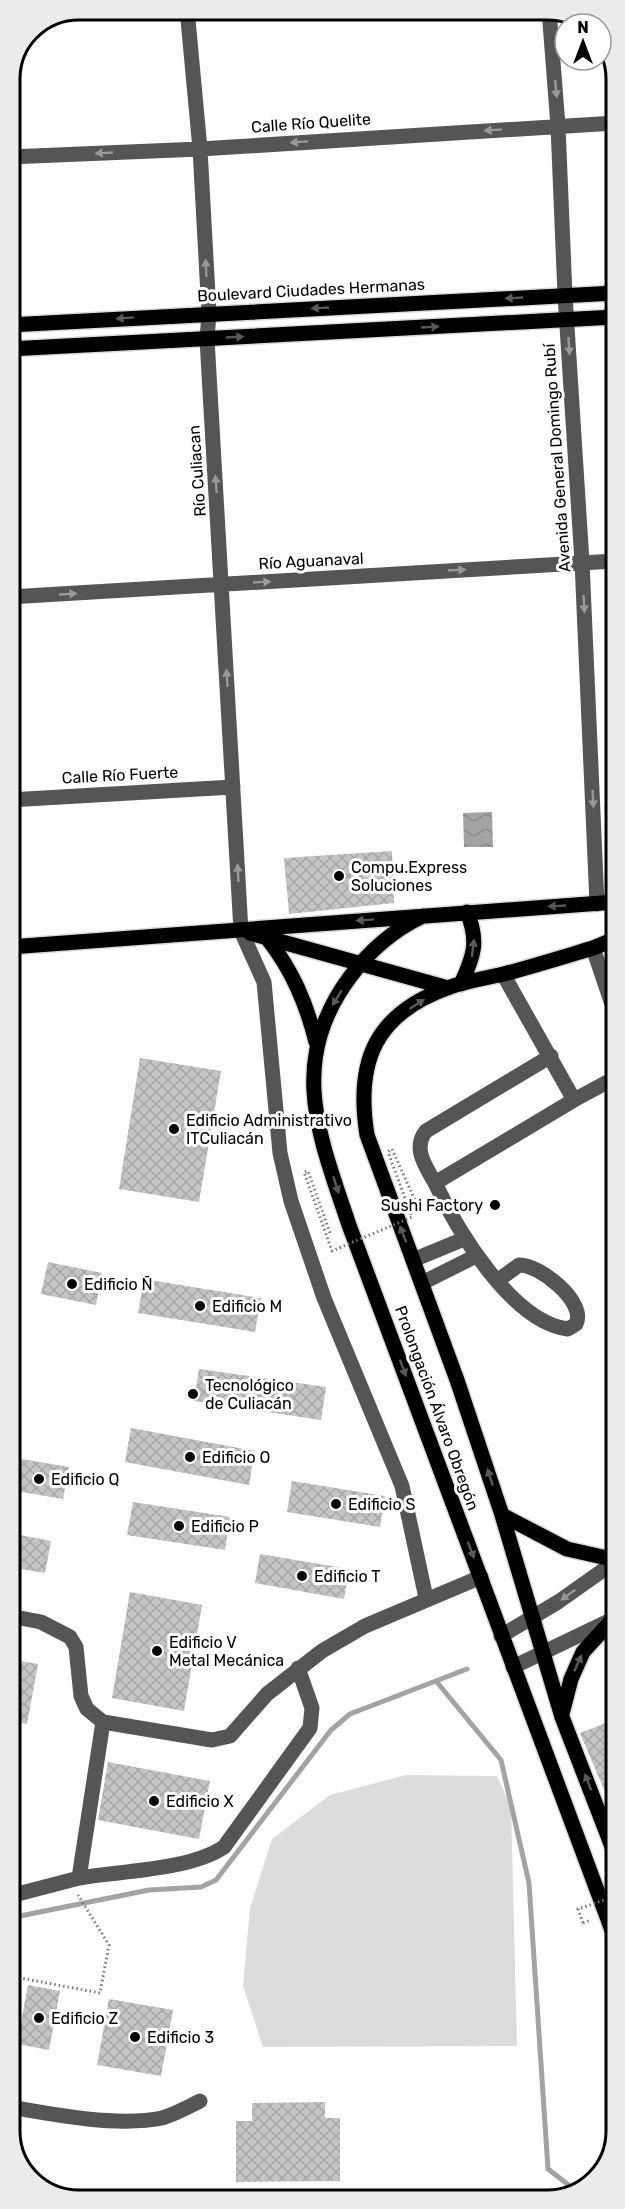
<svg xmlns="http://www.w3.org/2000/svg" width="625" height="2209" font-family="Rubik,sans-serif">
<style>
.pitch{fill:#dcdcdc}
.water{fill:url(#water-waves)}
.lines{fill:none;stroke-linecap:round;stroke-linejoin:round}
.stream{stroke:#a3a3a3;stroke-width:5}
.building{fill:url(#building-cross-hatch)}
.major-casing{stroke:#dbdbdb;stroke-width:18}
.path{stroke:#777;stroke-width:3;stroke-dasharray:1.5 3;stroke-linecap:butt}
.minor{stroke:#555;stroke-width:15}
.major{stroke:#000;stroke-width:15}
.path-bridge{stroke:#777;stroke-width:3;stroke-dasharray:1.5 3;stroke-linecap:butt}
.oneway{fill:#999}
.oneway2{fill:#595959}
.poi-dot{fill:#000;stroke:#fff;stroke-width:2}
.labels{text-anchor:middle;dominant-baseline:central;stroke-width:6;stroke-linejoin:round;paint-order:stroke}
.street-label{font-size:16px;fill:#000;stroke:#fff}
.poi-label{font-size:16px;fill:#000;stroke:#fff;text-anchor:start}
.rim{fill:none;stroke:#000;stroke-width:3}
</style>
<defs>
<pattern id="water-waves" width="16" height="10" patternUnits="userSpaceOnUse" patternTransform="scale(1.5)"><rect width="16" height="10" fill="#a3a3a3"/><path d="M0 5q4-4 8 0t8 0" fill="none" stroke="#8b8b8b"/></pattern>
<pattern id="building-cross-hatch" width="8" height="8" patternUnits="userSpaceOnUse" patternTransform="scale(1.5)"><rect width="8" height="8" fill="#c4c4c4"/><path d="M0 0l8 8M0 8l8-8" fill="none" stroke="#a7a7a7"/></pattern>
</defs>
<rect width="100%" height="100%" fill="#fff"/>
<path class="pitch" d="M406 1775 497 1776 511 1807 517 2046 263 2047 243 1986 250 1908 272 1839 330 1795Z"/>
<path class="water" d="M492 812 493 847H464L463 813Z"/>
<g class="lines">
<path class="stream" d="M436 1681 501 1760 529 1883 548 2169 575 2190
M10 1918 149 1890 201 1887 216 1880 331 1730 350 1714 467 1669"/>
</g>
<path class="building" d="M392 851 394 903 289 914 284 858Z
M140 1058 221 1071 199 1202 119 1189Z
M48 1262 102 1273 96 1305 41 1294Z
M144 1279 261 1298 255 1332 138 1313Z
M199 1369 326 1387 321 1420 194 1401Z
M131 1428 255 1451 249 1485 125 1462Z
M10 1457 69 1467 63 1499 10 1490Z
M292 1481 385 1496 380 1527 287 1512Z
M133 1502 230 1517 225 1550 127 1535Z
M10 1533 51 1541 45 1573 10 1567Z
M260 1554 349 1569 344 1599 255 1583Z
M130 1592 202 1605 184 1711 112 1698Z
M10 1659 38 1664 27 1724 10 1721Z
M616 1719V1818L580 1733Z
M108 1762 210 1781 199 1839 98 1820Z
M28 1985 60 1991 49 2050 17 2044Z
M109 1999 173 2010 161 2076 97 2065Z
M325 2102V2118H340V2181L236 2182V2121H252V2103Z"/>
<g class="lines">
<defs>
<path id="major" d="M9 325 615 293
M9 349 615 317
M423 916C393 930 370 950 350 977 287 1062 319 1135 349 1225L616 1941
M250 933 448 988
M267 938C292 970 306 1002 316 1042
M615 939 593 948C563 957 534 966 504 974 486 978 467 981 450 987 376 1013 355 1060 367 1135L457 1380 502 1515 562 1717 616 1857
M10 947 615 902
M461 984C474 956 479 941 467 912
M502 1515 567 1549 616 1560
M562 1714 571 1679 583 1652 613 1619"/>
</defs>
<use href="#major" class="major-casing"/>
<path class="path" d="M583 1923 591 1920
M10 1976 100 1993 109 1945 78 1895"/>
<path class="minor" d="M187 9 200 149 209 313 207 339 241 931 264 982 280 1153 291 1201 324 1298 402 1486 426 1598
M549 10 558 126 565 295 582 562 597 904
M9 157 200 149 615 123
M9 597 615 561
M9 800 233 787
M593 948 615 1013
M574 1100 611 1080
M435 1183C426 1167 412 1148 426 1131L551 1056
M413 1260 464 1239
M497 1281 519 1265C539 1264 587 1302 576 1324L568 1329C512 1322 457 1230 435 1183L574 1100 503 974
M422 1283 476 1256
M10 1616 41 1622 70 1637 76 1647 81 1696 87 1709 103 1722 212 1740 230 1736 267 1694 322 1651 365 1626 481 1577
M501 1636 558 1602 616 1561
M513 1667 613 1619
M79 1878C121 1871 190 1870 224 1847L310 1728 312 1708 298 1668
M10 1896 79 1878 103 1722
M10 2107C54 2115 118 2127 162 2118 176 2114 188 2107 200 2101"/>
<use href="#major" class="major"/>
<path class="path-bridge" d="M330 1233 308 1171 304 1172 332 1251 412 1217 388 1152 392 1149 418 1207 426 1202
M583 1923 578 1909 616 1896"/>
</g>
<defs><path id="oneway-solid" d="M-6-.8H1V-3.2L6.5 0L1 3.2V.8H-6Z" transform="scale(1.5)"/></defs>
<g class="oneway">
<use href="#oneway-solid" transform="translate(556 89) rotate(85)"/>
<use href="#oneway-solid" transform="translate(493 130) rotate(176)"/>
<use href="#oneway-solid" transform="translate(299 142) rotate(176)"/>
<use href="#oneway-solid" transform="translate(104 153) rotate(177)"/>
<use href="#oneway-solid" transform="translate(206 268) rotate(-93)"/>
<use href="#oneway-solid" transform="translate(569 346) rotate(86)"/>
<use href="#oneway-solid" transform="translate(216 484) rotate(-94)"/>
<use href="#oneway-solid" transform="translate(457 570) rotate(-3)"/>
<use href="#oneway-solid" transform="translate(262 582) rotate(-3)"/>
<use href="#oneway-solid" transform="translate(68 594) rotate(-3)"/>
<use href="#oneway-solid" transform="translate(584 604) rotate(87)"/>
<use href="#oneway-solid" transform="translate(227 678) rotate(-93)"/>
<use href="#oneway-solid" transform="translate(593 799) rotate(87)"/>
<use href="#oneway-solid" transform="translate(238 873) rotate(-93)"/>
<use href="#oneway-solid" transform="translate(568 1595) rotate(144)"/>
</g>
<g class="oneway2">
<use href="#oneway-solid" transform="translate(514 298) rotate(177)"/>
<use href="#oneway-solid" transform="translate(320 308) rotate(177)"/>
<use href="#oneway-solid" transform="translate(125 318) rotate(176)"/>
<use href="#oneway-solid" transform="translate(430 327) rotate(-3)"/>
<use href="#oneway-solid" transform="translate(235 337) rotate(-3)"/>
<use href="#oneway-solid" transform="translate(557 906) rotate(177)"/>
<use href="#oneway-solid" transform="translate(365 920) rotate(176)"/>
<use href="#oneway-solid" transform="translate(473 948) rotate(-83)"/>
<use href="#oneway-solid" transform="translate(337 998) rotate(121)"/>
<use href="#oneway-solid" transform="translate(417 1004) rotate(-33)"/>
<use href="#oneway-solid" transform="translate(336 1185) rotate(72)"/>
<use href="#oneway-solid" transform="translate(403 1234) rotate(-111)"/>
<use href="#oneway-solid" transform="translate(403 1368) rotate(70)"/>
<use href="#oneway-solid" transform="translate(490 1477) rotate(-108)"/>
<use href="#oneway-solid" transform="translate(471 1550) rotate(69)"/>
<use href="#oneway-solid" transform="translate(578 1663) rotate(-66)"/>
<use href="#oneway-solid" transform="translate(588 1782) rotate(-111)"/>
</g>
<g class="poi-dot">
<circle cx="339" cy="876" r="6"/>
<circle cx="174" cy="1129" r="6"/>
<circle cx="495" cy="1205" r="6"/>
<circle cx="72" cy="1284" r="6"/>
<circle cx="200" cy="1306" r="6"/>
<circle cx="193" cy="1394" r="6"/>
<circle cx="190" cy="1457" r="6"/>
<circle cx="39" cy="1479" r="6"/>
<circle cx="336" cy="1504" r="6"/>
<circle cx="179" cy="1526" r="6"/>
<circle cx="302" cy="1576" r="6"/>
<circle cx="157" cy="1651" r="6"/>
<circle cx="154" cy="1801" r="6"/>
<circle cx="39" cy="2018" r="6"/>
<circle cx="135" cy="2037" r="6"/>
</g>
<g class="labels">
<g class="street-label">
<text transform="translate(311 123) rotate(-4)">Calle Río Quelite</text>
<text transform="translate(311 290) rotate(-3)">Boulevard Ciudades Hermanas</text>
<text transform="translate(557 458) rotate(-94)">Avenida General Domingo Rubí</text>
<text transform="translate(197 471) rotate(-94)">Río Culiacan</text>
<text transform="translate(311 561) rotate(-3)">Río Aguanaval</text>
<text transform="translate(120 775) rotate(-3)">Calle Río Fuerte</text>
<text transform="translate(437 1408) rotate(70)">Prolongación Álvaro Obregón</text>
</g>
<g class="poi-label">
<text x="351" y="867">Compu.Express<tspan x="351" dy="18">Soluciones</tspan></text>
<text x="186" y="1120">Edificio Administrativo<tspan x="186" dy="18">ITCuliacán</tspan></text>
<text x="483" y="1205" text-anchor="end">Sushi Factory</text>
<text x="84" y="1284">Edificio Ñ</text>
<text x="212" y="1306">Edificio M</text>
<text x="205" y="1385">Tecnológico<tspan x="205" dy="18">de Culiacán</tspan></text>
<text x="202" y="1457">Edificio O</text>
<text x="51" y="1479">Edificio Q</text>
<text x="348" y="1504">Edificio S</text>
<text x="191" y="1526">Edificio P</text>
<text x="314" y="1576">Edificio T</text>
<text x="169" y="1642">Edificio V<tspan x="169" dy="18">Metal Mecánica</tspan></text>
<text x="166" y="1801">Edificio X</text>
<text x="51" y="2018">Edificio Z</text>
<text x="147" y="2037">Edificio 3</text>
</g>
</g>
<path d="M0 0H625V2209H0ZM79 20H547A59 59 0 0 1 606 79V2131A59 59 0 0 1 547 2190H79A59 59 0 0 1 20 2131V79A59 59 0 0 1 79 20Z" fill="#ebebeb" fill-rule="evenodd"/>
<path class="rim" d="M79 20H547A59 59 0 0 1 606 79V2131A59 59 0 0 1 547 2190H79A59 59 0 0 1 20 2131V79A59 59 0 0 1 79 20Z"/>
<g transform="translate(583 42)"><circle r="28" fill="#ffffff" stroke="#999999" stroke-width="1.5"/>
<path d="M0-4.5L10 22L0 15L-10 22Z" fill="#000000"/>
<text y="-9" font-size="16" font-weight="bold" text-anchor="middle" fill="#000000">N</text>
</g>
</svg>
